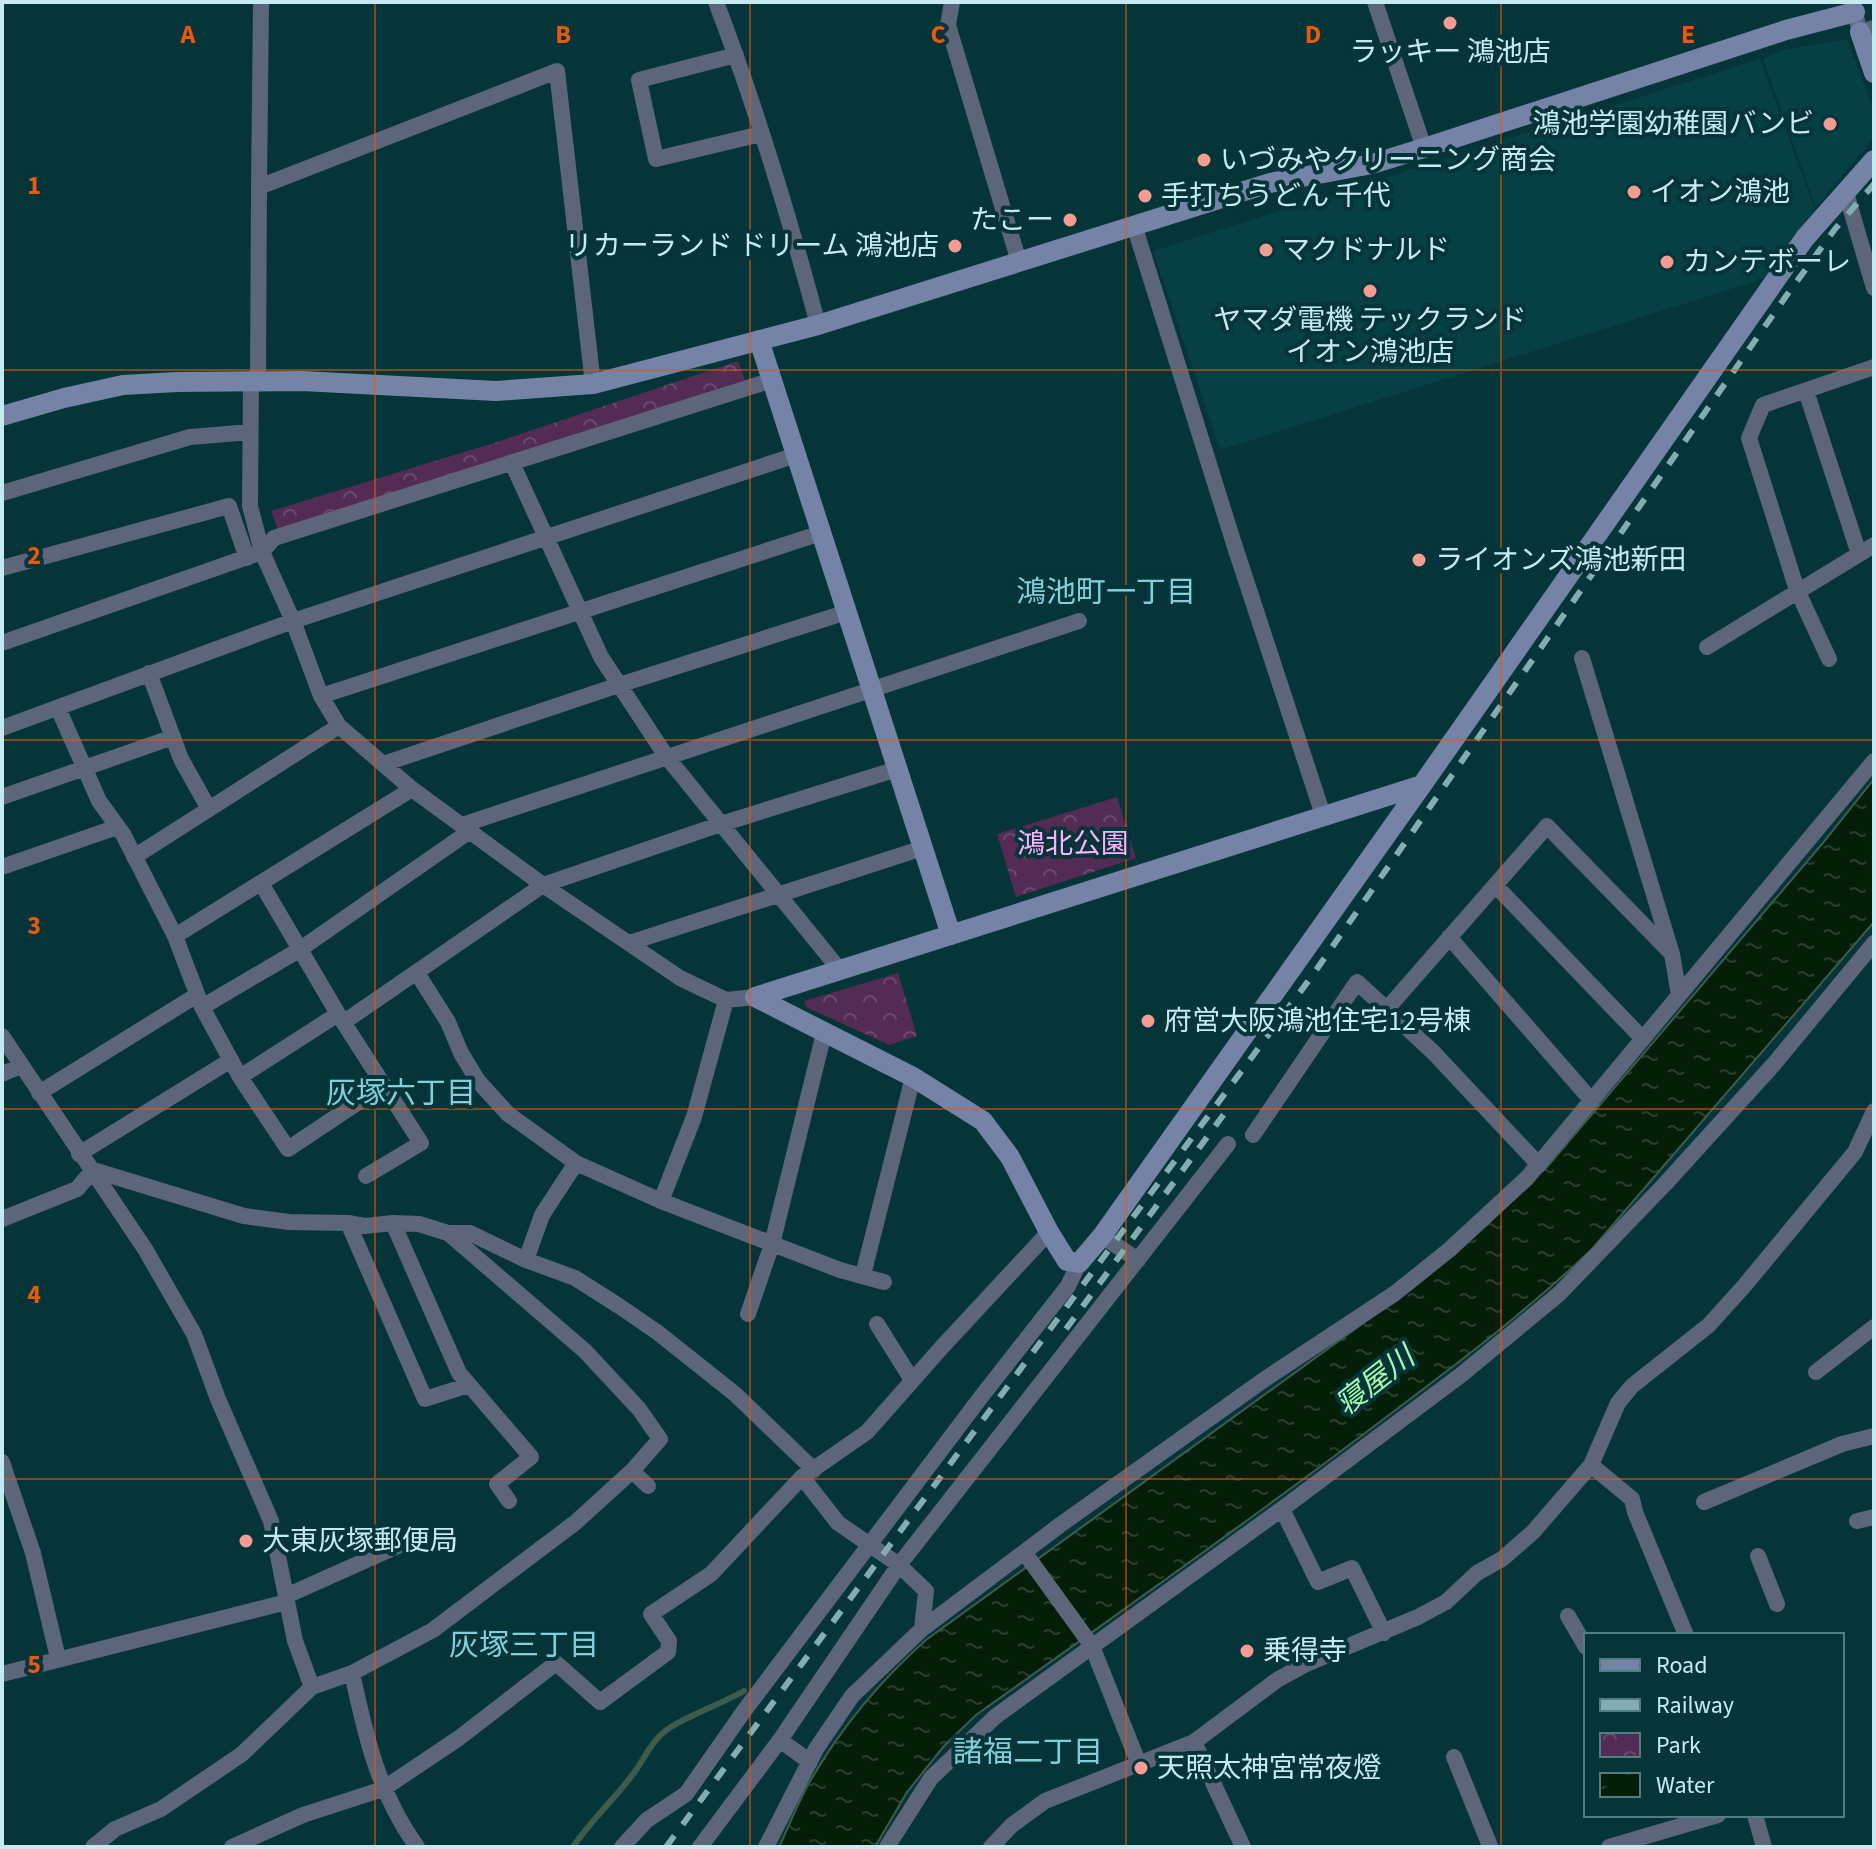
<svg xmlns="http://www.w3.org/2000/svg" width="1876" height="1849" font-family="'Source Sans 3','Noto Sans JP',sans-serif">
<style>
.built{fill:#063f44}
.park{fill:url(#park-crowns)}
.water{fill:url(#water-ripples);stroke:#3e5c4e;stroke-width:2}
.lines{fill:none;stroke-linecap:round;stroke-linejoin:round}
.stream{stroke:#3e5c4e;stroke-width:6}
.street{stroke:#5c657a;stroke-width:16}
.secondary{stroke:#7584a6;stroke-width:20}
.rail{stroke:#84adb2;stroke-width:6;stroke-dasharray:14 14;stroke-linecap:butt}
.grid{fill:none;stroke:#e8590c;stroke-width:2;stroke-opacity:0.55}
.poi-dot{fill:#f59c92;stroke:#053439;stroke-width:3}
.labels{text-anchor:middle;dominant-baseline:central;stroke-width:8;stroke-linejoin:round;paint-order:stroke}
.poi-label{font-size:28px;fill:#c5ebf0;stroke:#053439;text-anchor:start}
.park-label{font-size:28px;fill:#feb0fe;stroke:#053439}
.neighbourhood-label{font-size:30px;fill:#80cfda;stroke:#053439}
.water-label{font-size:30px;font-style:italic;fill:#a5faad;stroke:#053439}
.grid-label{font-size:26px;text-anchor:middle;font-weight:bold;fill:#e8590c;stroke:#053439;stroke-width:8;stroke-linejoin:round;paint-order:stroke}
</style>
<defs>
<pattern id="park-crowns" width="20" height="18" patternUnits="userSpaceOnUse" patternTransform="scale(2)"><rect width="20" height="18" fill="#532b54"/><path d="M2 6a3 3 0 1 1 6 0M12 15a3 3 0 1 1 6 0" fill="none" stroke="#6a4a6d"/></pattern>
<pattern id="water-ripples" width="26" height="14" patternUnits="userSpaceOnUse" patternTransform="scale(2)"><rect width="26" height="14" fill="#041e08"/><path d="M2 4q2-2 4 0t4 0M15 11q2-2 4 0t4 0" fill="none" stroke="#273f2c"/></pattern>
</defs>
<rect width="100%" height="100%" fill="#053439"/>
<path class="built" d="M1847 39 1874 111V138L1816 207 1763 59 1786 49Z
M1760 59 1816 212 1766 278 1220 450 1153 251Z"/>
<path class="park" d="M738 361 745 380 279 533 271 511 497 442Z
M1117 797 1136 858 1016 897 997 834Z
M898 973 917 1036 889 1045 806 1007 804 1001Z"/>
<path class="water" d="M1874 779V922L1592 1249C1521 1317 1443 1374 1365 1433 1237 1530 1106 1622 976 1715L944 1746 907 1792 875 1847H779C789 1826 797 1805 808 1785 839 1730 880 1681 926 1640L1380 1311 1466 1240 1547 1167 1822 844Z"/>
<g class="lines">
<path class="stream" d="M573 1847C592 1819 617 1797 636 1770 647 1754 654 1737 671 1727 694 1713 721 1704 744 1691"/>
<path class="street" d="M716 2C756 107 789 216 818 325
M952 2 948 25 1019 262
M1375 2 1424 148
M1852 2 1860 32 1874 28
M736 55 639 80 656 159 761 134
M259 187 261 2
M1846 193 1874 288
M1134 225 1235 547 1323 815
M258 380 259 187 557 71 593 384
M1806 391 1859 554
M512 463 601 657 666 756 839 969
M2 493 190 437 250 432
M2 568 229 506 247 558
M2 643 262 552 250 506 251 380
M1707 647 1874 545
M1582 658 1672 954 1679 995
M1829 659 1797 590 1749 438 1763 405 1874 367
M149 673 181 759 209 809
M321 696 821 533
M58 708 99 801 123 834 175 936 202 1007 240 1077 338 1014
M2 728 293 621 796 455
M383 764 619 685 847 612
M2 797 173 737
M462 825 1079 621
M134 857 339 726
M2 867 117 827
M261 883 338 1014 421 1143 366 1176
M1495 885 1642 1038
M175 936 412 789
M1449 937 1592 1101
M629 943 923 848
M417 973 448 1022 461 1053 478 1081 508 1114 576 1163 661 1201 840 1270 884 1282
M755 997 726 1000 680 978 543 885 412 789 339 726 321 696 293 621 262 552 274 538 772 380
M202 1007 299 950 470 831
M1386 1010 1547 826 1672 954
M344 1022 543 885 721 824 897 769
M2 1036 145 1249 194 1334 218 1399 271 1521 295 1641 312 1687
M2 1074 21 1066
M240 1077 288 1149 384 1085
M39 1093 197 995
M1253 1135 1357 982 1433 1052 1539 1165
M79 1154 231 1060
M93 1170 244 1216 289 1222 348 1223 365 1226 393 1223 419 1224 448 1233 585 1351 639 1409 660 1439 632 1471 576 1522 433 1630 352 1673 312 1687 242 1754 161 1809 115 1829 93 1847
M661 1201 694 1117 726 1000
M2 1219 77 1189 93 1170
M348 1223 425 1399 469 1385
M393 1223 459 1373 531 1457 497 1484 509 1501
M448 1233H470L526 1260 575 1278 619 1306 657 1332 735 1394 814 1470
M1102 1236 1138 1260
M526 1260 542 1215 576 1163
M863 1275 913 1077
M748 1314 772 1244 824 1033
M877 1324 912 1380
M1816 1372 1874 1327
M2 1462 33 1553 58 1658
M1591 1465 1632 1499 1635 1512 1686 1635
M632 1471 648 1486
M802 1477 838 1523 899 1565 926 1591 922 1629
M1704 1502 1842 1444 1874 1436
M1282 1509 1318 1582 1352 1568 1384 1633
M1857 1521 1874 1517
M1024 1552 1092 1646 1138 1762
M1758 1556 1777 1604
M286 1596 400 1545
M1568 1616 1586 1647
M352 1673C366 1738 378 1792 417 1847
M2 1674 287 1602
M780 1740 810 1762
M1194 1742 1243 1847
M1454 1757 1490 1846
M1755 1815 1764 1847
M232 1847 303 1815 383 1789 459 1738 556 1663 600 1702 668 1652 669 1641 651 1614 711 1574 802 1477 867 1432 942 1347 1049 1232
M622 1847 647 1820 686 1794 744 1711 981 1397 1068 1286 1079 1263
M700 1847 780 1740 899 1565 1228 1144
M766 1847 816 1749 852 1696 922 1629 1060 1525 1265 1379 1394 1294 1449 1250 1527 1178 1874 761
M887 1847 931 1778 996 1716 1282 1509 1461 1375 1559 1294 1665 1184 1774 1064 1874 943
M991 1847 1012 1825 1045 1801 1194 1742 1277 1680 1306 1664 1418 1617 1446 1602 1477 1573 1502 1559 1533 1532 1591 1465 1618 1403 1632 1386 1709 1325 1745 1285 1855 1152 1874 1111
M1609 1847 1718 1815"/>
<path class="secondary" d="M1860 32 1874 73
M759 340 951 935
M2 416 64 398 123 385 177 382 302 381 496 391 593 384 818 325 1270 183 1372 164 1424 148 1786 30 1855 12
M755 997 913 1077 983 1121 1010 1157 1049 1232 1067 1261 1079 1263 1102 1236 1422 785 1805 238 1874 160
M755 997 1422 785"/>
<path class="rail" d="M1066 1329 1227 1110
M666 1847 1312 976 1784 299 1835 229 1874 184"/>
</g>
<path class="grid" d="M375 2V1847M750 2V1847M1126 2V1847M1501 2V1847M2 370H1874M2 740H1874M2 1109H1874M2 1479H1874"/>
<g class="poi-dot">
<circle cx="1450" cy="23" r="8"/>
<circle cx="1830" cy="124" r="8"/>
<circle cx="1204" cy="160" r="8"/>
<circle cx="1634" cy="192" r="8"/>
<circle cx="1145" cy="196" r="8"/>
<circle cx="1070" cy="220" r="8"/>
<circle cx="955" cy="246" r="8"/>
<circle cx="1266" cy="250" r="8"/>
<circle cx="1667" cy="262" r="8"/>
<circle cx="1370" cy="291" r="8"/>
<circle cx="1419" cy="560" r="8"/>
<circle cx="1148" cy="1021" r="8"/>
<circle cx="246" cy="1541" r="8"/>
<circle cx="1247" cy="1651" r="8"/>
<circle cx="1141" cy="1768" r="8"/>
</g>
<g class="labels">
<g class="poi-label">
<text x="1450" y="52" text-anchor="middle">ラッキー 鴻池店</text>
<text x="1814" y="124" text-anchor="end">鴻池学園幼稚園バンビ</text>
<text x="1220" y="160">いづみやクリーニング商会</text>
<text x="1650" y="192">イオン鴻池</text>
<text x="1161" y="196">手打ちうどん 千代</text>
<text x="1054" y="220" text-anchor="end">たこー</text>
<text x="939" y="246" text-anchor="end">リカーランド ドリーム 鴻池店</text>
<text x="1282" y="250">マクドナルド</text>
<text x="1683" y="262">カンテボーレ</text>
<text x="1370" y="320" text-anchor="middle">ヤマダ電機 テックランド<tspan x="1370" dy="32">イオン鴻池店</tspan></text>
<text x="1435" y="560">ライオンズ鴻池新田</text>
<text x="1164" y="1021">府営大阪鴻池住宅12号棟</text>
<text x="262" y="1541">大東灰塚郵便局</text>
<text x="1263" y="1651">乗得寺</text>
<text x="1157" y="1768">天照太神宮常夜燈</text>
</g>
<g class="park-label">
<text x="1073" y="844">鴻北公園</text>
</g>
<g class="neighbourhood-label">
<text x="1106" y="592">鴻池町一丁目</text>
<text x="401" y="1093">灰塚六丁目</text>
<text x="524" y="1645">灰塚三丁目</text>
<text x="1028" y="1752">諸福二丁目</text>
</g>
<g class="water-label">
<text transform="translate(1375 1381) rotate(-38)">寝屋川</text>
</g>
</g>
<g class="grid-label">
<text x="188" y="43">A</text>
<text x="563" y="43">B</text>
<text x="938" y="43">C</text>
<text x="1313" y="43">D</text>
<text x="1688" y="43">E</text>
<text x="34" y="194">1</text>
<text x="34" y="564">2</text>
<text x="34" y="934">3</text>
<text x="34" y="1303">4</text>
<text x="34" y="1673">5</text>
</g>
<rect width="1876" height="1849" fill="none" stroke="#c5ebf0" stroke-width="8"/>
<rect x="1584" y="1633" width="260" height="184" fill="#053439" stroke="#527d82" stroke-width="2"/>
<rect x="1600" y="1659" width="40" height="12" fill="#7584a6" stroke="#527d82" stroke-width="2"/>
<text x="1656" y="1673" font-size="24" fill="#c5ebf0">Road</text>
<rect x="1600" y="1699" width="40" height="12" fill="#84adb2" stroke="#527d82" stroke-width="2"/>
<text x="1656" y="1713" font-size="24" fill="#c5ebf0">Railway</text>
<rect x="1600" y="1733" width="40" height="24" fill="url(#park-crowns)" stroke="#527d82" stroke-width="2"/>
<text x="1656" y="1753" font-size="24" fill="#c5ebf0">Park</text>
<rect x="1600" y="1773" width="40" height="24" fill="url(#water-ripples)" stroke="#527d82" stroke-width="2"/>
<text x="1656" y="1793" font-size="24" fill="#c5ebf0">Water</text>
</svg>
